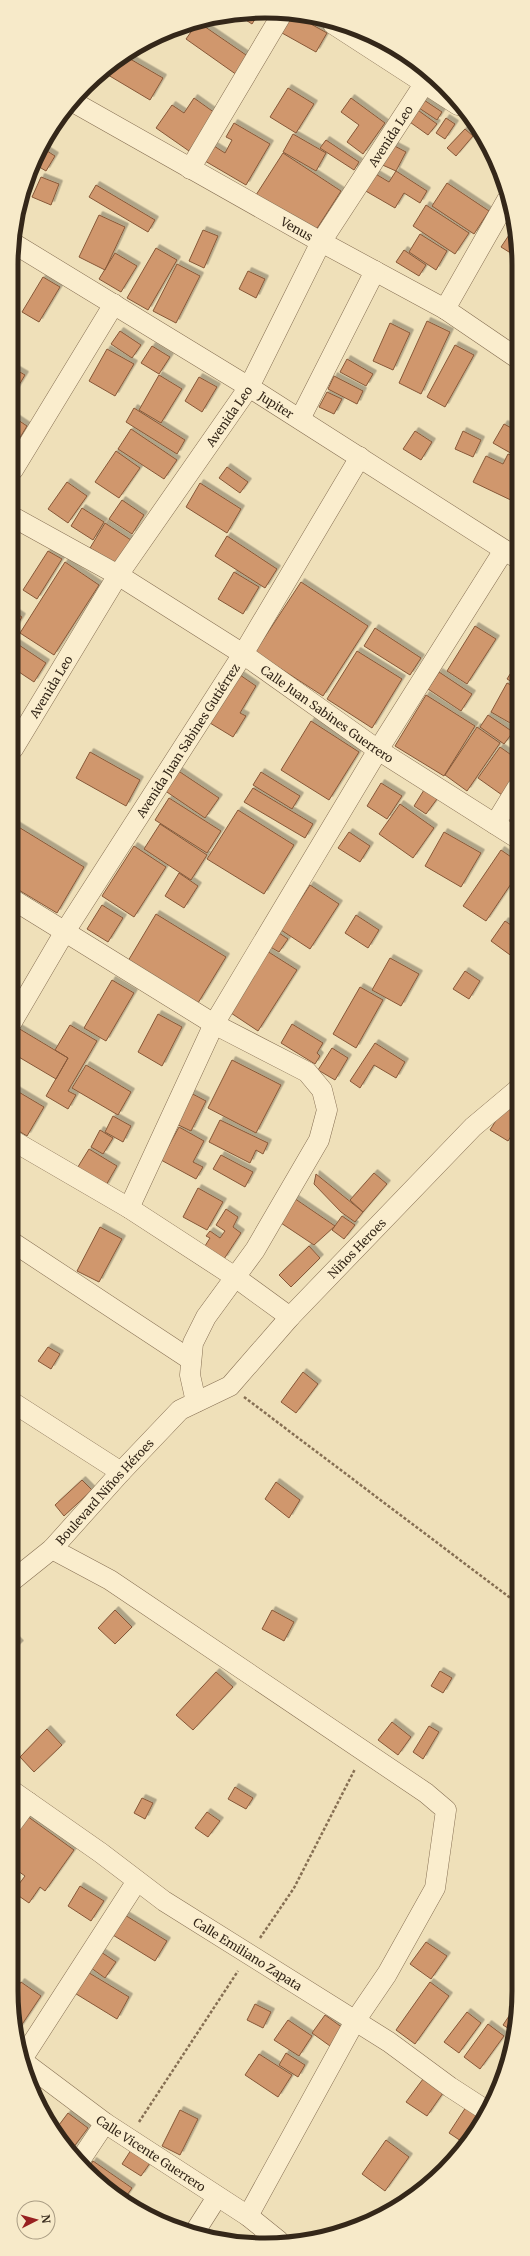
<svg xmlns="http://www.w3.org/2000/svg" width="530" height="2256" font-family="Merriweather,serif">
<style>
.building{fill:#d0976d;stroke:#875838;filter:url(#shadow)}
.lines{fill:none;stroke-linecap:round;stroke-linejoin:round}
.minor-casing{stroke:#866f53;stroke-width:21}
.path{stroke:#866f53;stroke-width:2.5;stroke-dasharray:3 2;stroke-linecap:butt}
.minor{stroke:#faedcd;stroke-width:20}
.labels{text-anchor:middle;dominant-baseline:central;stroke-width:3;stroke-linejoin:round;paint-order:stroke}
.street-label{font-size:12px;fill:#342719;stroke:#f7eac9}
.rim{fill:none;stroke:#342719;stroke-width:5}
</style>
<defs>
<filter id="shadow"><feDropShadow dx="3.5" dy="-3.5" stdDeviation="0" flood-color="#0004"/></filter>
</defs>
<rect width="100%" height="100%" fill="#efe0b9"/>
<path class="building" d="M293 14 327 33 316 52 282 33Z
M257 16 252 24 241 17Z
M198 22 249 57 237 75 186 39Z
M125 56 163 78 150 100 103 72 111 63Z
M288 88 314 104 296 133 270 117Z
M194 98 215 113 189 151 156 128 172 105 184 113Z
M351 98 385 123 363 154 347 142 359 125 341 112Z
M424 100 442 112 437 120 419 108Z
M415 108 437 124 428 135 407 120Z
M446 118 455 124 445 139 436 133Z
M234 123 270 144 246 185 205 161 214 146 225 153 232 140 226 137Z
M465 129 473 136 456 156 447 148Z
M293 134 326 153 316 171 283 152Z
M326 140 359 162 354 170 320 148Z
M389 143 406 152 396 171 378 163Z
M44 149 55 156 46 171 36 165Z
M283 153 341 191 314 233 256 195Z
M396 171 427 191 420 203 404 193 395 208 364 190 374 173 389 182Z
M41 177 59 184 51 205 32 197Z
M447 183 489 211 474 234 432 206Z
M96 185 155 220 148 232 89 197Z
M426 205 469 233 455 254 413 226Z
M99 215 125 227 105 270 79 257Z
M515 226 517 232V257L501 247Z
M203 230 218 236 204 268 189 261Z
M420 234 447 251 436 270 409 252Z
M156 248 177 260 148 310 127 298Z
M404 250 426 265 419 276 396 262Z
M115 253 137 266 121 292 99 279Z
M177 264 200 276 176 323 153 311Z
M248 271 265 279 256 298 239 289Z
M43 277 60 287 39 322 22 312Z
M427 321 450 332 421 394 399 383Z
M390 323 410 333 393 370 373 361Z
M120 331 141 345 132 358 111 344Z
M455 345 474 355 445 407 427 397Z
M152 346 170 357 159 374 141 363Z
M107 349 134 364 115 396 89 381Z
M347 359 373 374 366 386 340 372Z
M13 368 25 375 13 395Z
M159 375 182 389 161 423 139 410Z
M334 376 363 391 357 404 328 389Z
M199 377 217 387 202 412 185 401Z
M327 392 342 399 334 414 319 407Z
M134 408 185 440 177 454 126 422Z
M15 418 27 426 13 449V421Z
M504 424 517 431V451L514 455 493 443Z
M131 429 177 460 164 479 118 449Z
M415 431 432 442 421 460 403 449Z
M463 431 481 440 473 457 455 449Z
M116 451 140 468 119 498 95 482Z
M508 454 517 458 515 470 517 471V503L473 482 486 456 503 464Z
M227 467 248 482 240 493 219 478Z
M67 482 87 496 68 523 48 509Z
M200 483 241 509 227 533 186 507Z
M122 500 144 515 132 534 109 519Z
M82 508 104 522 93 540 71 526Z
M105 523 131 540 116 564 90 548Z
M227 536 277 569 265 588 215 556Z
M48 551 62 559 37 599 23 590Z
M65 562 99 585 54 655 20 633Z
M234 572 259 587 243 614 218 599Z
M301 582 368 626 323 696 255 652Z
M13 611 22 617 13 632Z
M475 626 496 639 467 684 447 671Z
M375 628 421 658 410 675 364 646Z
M13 641 46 663 34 682 13 668Z
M357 651 402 679 372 728 327 699Z
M517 663V685L507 679Z
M439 672 472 694 461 711 428 689Z
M240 675 256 686 240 713 246 716 233 737 210 723Z
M507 683 517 688V727L491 712Z
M426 695 475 726 444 776 395 746Z
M488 715 513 732 504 744 480 727Z
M311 721 359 752 329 800 281 770Z
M477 727 500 743 467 791 445 775Z
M500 747 517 759V775L502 795 478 778Z
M90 752 140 780 126 806 76 778Z
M177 770 219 798 205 818 164 790Z
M261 772 300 796 292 809 253 785Z
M381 783 402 796 387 819 367 806Z
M253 788 313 824 305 838 244 802Z
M424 790 437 799 426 814 414 806Z
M169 798 221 831 207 853 155 820Z
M400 804 434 828 413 858 379 834Z
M238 810 294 845 264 894 207 859Z
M12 823 84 867 57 913 12 886Z
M160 824 207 855 191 880 144 849Z
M349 832 370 846 360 862 338 848Z
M444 832 481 853 461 887 425 866Z
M134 846 166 867 134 917 102 896Z
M501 850 517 861V875L486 921 463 906Z
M179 873 198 886 184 908 165 896Z
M310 885 339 904 310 949 281 930Z
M102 905 123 918 108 942 87 929Z
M156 914 226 957 198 1003 128 961Z
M356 915 379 930 368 948 345 933Z
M505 921 517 929V960L491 941Z
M276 931 288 939 279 952 267 945Z
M267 951 297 970 258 1031 228 1011Z
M390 958 419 974 401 1006 372 990Z
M465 971 480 981 469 999 453 989Z
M112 980 134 993 106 1041 84 1028Z
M360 987 383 1000 356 1048 333 1034Z
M158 1014 182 1027 162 1066 138 1052Z
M292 1024 323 1043 317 1053 320 1056 315 1064 281 1043Z
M70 1025 97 1041 68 1091 76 1095 68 1109 46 1096 68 1058 55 1050Z
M18 1028 68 1058 56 1079 12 1053V1038Z
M375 1043 405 1062 396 1078 374 1065 360 1088 350 1081Z
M332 1048 348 1058 335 1080 318 1070Z
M232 1060 281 1085 256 1133 208 1108Z
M86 1065 131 1092 118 1115 72 1088Z
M12 1088 44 1107 27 1136 12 1127Z
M185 1090 206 1101 191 1131 170 1121Z
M507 1103 517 1110V1127L508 1141 490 1130Z
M113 1116 131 1126 123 1142 105 1132Z
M220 1120 268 1143 263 1154 256 1150 250 1163 209 1142Z
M179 1127 204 1141 193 1162 203 1167 196 1179 161 1160Z
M100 1130 113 1138 103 1154 91 1147Z
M89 1149 117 1166 105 1187 76 1170Z
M221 1155 253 1172 245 1187 213 1169Z
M374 1173 387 1184 363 1212 350 1200Z
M316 1174 363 1212 355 1222 341 1212 314 1184Z
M198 1188 223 1202 207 1230 183 1217Z
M291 1196 335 1226 314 1245 278 1221Z
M226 1209 238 1217 233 1227 241 1233 224 1259 205 1246 210 1238 206 1236 210 1231 220 1238 225 1231 216 1225Z
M342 1216 355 1225 344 1239 332 1230Z
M100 1227 122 1239 99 1282 77 1271Z
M309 1246 320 1258 291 1287 279 1275Z
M48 1347 60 1354 51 1369 38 1361Z
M303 1372 318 1384 296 1413 281 1402Z
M82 1480 92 1490 64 1516 55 1505Z
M276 1482 300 1500 289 1518 265 1499Z
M115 1610 132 1627 115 1644 98 1628Z
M272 1610 294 1622 284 1641 262 1629Z
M11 1635 20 1644 11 1653Z
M440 1671 452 1678 443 1693 431 1686Z
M216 1672 233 1687 193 1730 176 1715Z
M392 1722 411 1737 398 1755 378 1740Z
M429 1726 439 1732 423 1759 413 1752Z
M47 1729 62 1745 34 1772 20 1757Z
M235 1787 253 1798 246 1809 228 1799Z
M142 1798 153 1803 145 1819 134 1813Z
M207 1812 220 1821 208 1837 195 1828Z
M27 1816 74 1850 45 1891 40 1887 29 1903 13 1892 25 1876 11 1866V1838Z
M80 1886 104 1901 91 1921 68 1906Z
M120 1912 167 1941 155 1961 108 1932Z
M11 1922 16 1926 11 1934Z
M426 1942 447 1956 431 1979 410 1964Z
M98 1950 116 1962 105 1978 87 1965Z
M86 1971 129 1997 117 2019 73 1992Z
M21 1982 41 1996 19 2029 12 1995Z
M430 1982 449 1996 415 2044 396 2030Z
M255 2004 271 2012 263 2028 247 2020Z
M517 2004V2024L514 2032 503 2025Z
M467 2012 481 2023 459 2053 444 2042Z
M325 2015 343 2028 330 2046 312 2033Z
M288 2020 312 2036 299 2056 274 2040Z
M488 2024 504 2036 480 2069 464 2057Z
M286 2053 305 2065 298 2077 279 2065Z
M259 2054 292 2075 278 2097 245 2075Z
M423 2079 443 2093 427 2116 406 2102Z
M466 2107 484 2119 464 2143 449 2133Z
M180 2110 198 2119 180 2155 162 2146Z
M68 2113 88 2128 70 2152 56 2129Z
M386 2140 409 2157 385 2191 362 2174Z
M131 2150 150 2163 141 2176 122 2164Z
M93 2161 132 2188 125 2198 88 2169Z"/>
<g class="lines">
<defs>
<g id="minor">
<path d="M333 24 458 105"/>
<path id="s1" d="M75 103 312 237 445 309 517 358"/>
<path d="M190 169 282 14"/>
<path id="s2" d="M13 243 249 387 517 558"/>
<path d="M445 309 507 200"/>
<path d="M300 419 375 271"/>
<path d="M13 470 114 304"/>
<path id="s3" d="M13 517 118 575 243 654 378 750 517 838"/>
<path id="s4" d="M13 749 118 575 249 387 321 242 430 75"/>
<path d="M495 824 517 788"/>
<path d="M12 899 214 1024 307 1072 322 1090 327 1110 319 1140 255 1250 206 1317 193 1343 190 1375 196 1402"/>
<path id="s5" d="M12 1022 64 933 243 654 360 457"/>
<path d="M12 1140 129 1208 235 1277 290 1317"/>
<path d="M129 1208 214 1024 378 750 504 550"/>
<path d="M12 1242 191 1360"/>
<path d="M12 1402 121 1472"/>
<path d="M52 1549 110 1580 426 1793 446 1810 435 1888 387 1974 355 2021 248 2216"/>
<path id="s6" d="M12 1581 52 1549 121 1472 180 1410 230 1386 290 1317 473 1127 517 1090"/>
<path id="s7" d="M11 1790 101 1853 164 1901 389 2042 450 2087 487 2111"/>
<path d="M11 1825 28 1802"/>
<path d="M24 2056 137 1881"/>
<path id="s8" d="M25 2063 105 2123 248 2216 279 2241"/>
<path d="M79 2162 105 2123"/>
<path d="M196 2230 217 2197"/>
</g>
</defs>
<use href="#minor" class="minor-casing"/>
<path class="path" d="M244 1397 517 1603
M260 1938 294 1888 355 1769
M139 2122 238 1971"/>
<use href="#minor" class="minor"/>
</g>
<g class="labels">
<g class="street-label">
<text stroke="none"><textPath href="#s4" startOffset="721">Avenida Leo</textPath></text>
<text stroke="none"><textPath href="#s1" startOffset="255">Venus</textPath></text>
<text stroke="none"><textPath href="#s2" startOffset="309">Jupiter</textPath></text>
<text stroke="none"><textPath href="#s4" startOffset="397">Avenida Leo</textPath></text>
<text stroke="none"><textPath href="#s4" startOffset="73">Avenida Leo</textPath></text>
<text stroke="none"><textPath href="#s3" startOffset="371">Calle Juan Sabines Guerrero</textPath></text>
<text stroke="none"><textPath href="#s5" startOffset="332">Avenida Juan Sabines Gutiérrez</textPath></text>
<text stroke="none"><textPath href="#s6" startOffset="483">Niños Heroes</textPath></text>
<text stroke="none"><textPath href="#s6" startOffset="129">Boulevard Niños Héroes</textPath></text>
<text stroke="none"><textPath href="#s7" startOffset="288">Calle Emiliano Zapata</textPath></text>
<text stroke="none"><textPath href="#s8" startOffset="155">Calle Vicente Guerrero</textPath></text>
</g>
</g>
<path d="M0 0H530V2256H0ZM265 18H265A247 247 0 0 1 512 265V1991A247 247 0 0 1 265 2238H265A247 247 0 0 1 18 1991V265A247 247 0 0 1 265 18Z" fill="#f7eac9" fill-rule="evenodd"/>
<path class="rim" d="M265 18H265A247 247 0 0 1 512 265V1991A247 247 0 0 1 265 2238H265A247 247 0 0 1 18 1991V265A247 247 0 0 1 265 18Z"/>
<g transform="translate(36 2220) rotate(84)"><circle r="19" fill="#f7eac9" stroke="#a99c83"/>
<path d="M0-3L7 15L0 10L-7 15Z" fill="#982121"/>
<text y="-6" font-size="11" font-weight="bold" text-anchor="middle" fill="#342719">N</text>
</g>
</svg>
